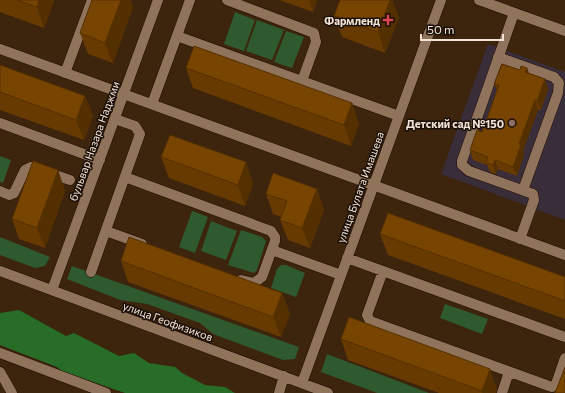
<svg xmlns="http://www.w3.org/2000/svg" width="565" height="393" font-family="Commissioner,sans-serif">
<style>
.education{fill:#3a2d3a}
.green{fill:#2f592e}
.forest{fill:#276d28}
.lines{fill:none;stroke-linecap:round;stroke-linejoin:round}
.minor-casing{stroke:#220c00;stroke-width:11}
.minor{stroke:#8f735b;stroke-width:10}
.wall{fill:#673a02}
.shaded-wall{fill:#543001}
.building{fill:#784402;stroke:#543001}
.health-dot{fill:#e0444e;stroke:#1b1007;stroke-width:1.5}
.education-dot{fill:#8d6e63;stroke:#1b1007;stroke-width:1.5}
.labels{text-anchor:middle;dominant-baseline:central;stroke-width:3;stroke-linejoin:round;paint-order:stroke}
.poi-label{font-size:11px;font-weight:bold;fill:#f3e3d6;stroke:#1b1007;text-anchor:end}
.street-label{font-size:11px;fill:#f3e3d6;stroke:#1b1007}
</style>
<rect width="100%" height="100%" fill="#3c240d"/>
<path class="education" d="M488 44 565 72V220L441 174Z"/>
<path class="green" d="M235 12 255 20 244 51 224 44Z
M257 20 284 30 272 60 246 51Z
M286 31 304 37 292 68 274 62Z
M0 156 11 160 3 183 0 182Z
M192 211 208 217 195 253 179 247Z
M211 221 237 231 226 260 201 251Z
M241 230 262 237 266 241 257 270 254 273 228 265Z
M0 237 50 257 45 266 35 268 0 255Z
M281 265H286L305 273 296 297 271 288 277 269Z
M72 266 299 347 295 359 283 360 213 334 200 323 147 304 120 300 67 279Z
M445 304 488 319 482 334 440 318Z
M327 354 429 393H377L321 372Z"/>
<path class="forest" d="M19 310 66 336 74 333 119 356 134 353 149 363 175 367 182 373 205 385 225 387 235 393H125L62 371 57 367 0 345V313Z"/>
<g class="lines">
<defs>
<path id="minor" d="M227 0 314 33 316 42 302 81
M479 0 565 31
M514 13 462 161V165L469 171 533 194 534 200 520 239
M177 36 399 116
M0 49 565 255
M498 57 554 77 559 83 558 93 523 190
M65 73 92 0
M152 104 190 0
M0 123 100 160
M125 177 271 231 275 237V241L262 277 254 283 241 280
M0 191 9 195 14 193 25 170 31 167 70 180
M106 231 142 244
M272 250 341 275
M347 258 565 337
M0 271 328 393
M383 271 367 315 370 321 549 386 552 387 556 384 565 358
M91 272 140 134 135 126 115 119
M52 290 158 0
M0 353 106 393
M0 372 12 393
M302 383 441 0
M279 393 284 376
M502 393 509 372"/>
</defs>
<use href="#minor" class="minor-casing"/>
<use href="#minor" class="minor"/>
</g>
<path class="wall" d="M0 0H53L54 1 44 28 0 12Z
M279 0H317L313 12Z
M340 0H392L399 17 385 53 342 37 334 16Z
M133 7 113 63 88 54 80 33Z
M0 65 85 96 93 116 84 140 0 110Z
M186 68 352 103 359 124 351 146 193 88Z
M527 68 529 73 545 79 548 89 541 110H538L523 151 524 154 517 176 498 169 496 174 490 172 487 165 473 160 470 150 482 132 497 90 494 84 520 70Z
M161 157 253 183 245 206 169 178Z
M58 170 65 191 45 248 19 239 12 219Z
M317 189 324 210 310 248 288 240 280 220 281 217 273 214 266 194Z
M380 234 565 277V319L388 255Z
M121 261 282 293 290 314 281 337 128 282Z
M341 339 497 389 496 393H439L348 360Z"/>
<path class="shaded-wall" d="M39 0H53L54 1 44 28 37 7Z
M121 0H131L133 7 113 63 105 43Z
M309 0H317L313 12Z
M390 0H392L399 17 385 53 378 32Z
M527 68 530 78 525 72Z
M545 79 548 89 541 110 537 101Z
M85 96 93 116 84 140 76 120Z
M535 100 538 110 523 151 524 154 517 176 513 167 519 144Z
M352 103 359 124 351 146 344 125Z
M495 160 498 169 496 174 493 165Z
M246 162 253 183 245 206 238 185Z
M58 170 65 191 45 248 37 228Z
M317 189 324 210 310 248 302 228Z
M282 293 290 314 281 337 273 317Z
M490 369 497 389 496 393H482V391Z"/>
<path class="building" d="M17 0H39L37 7Z
M92 0H121L105 43 80 33Z
M340 0H390L378 32 334 16Z
M194 46 352 103 344 125 186 68Z
M502 64 520 70 521 66 527 68 525 72 545 79 537 101 535 100 519 144 521 145 513 167 495 160 493 165 486 163 488 157 470 150 477 130 482 132 499 85 494 84Z
M0 65 85 96 76 120 0 92Z
M170 135 246 162 238 185 161 157Z
M33 161 58 170 37 228 12 219Z
M273 173 317 189 302 228 280 220 287 201 266 194Z
M388 213 565 277V301L380 234Z
M129 237 282 293 273 317 121 261Z
M349 317 490 369 482 391 341 339Z
M565 367V393H555Z"/>
<path class="health-dot" d="M386 14h4v4h4v4h-4v4h-4v-4h-4v-4h4z"/>
<circle class="education-dot" cx="512" cy="123" r="4"/>
<g class="labels">
<g class="poi-label">
<text x="380" y="20">Фармленд</text>
<text x="504" y="123">Детский сад №150</text>
</g>
<g class="street-label">
<text transform="translate(94 141) rotate(-70)">бульвар Назара Наджми</text>
<text transform="translate(360 187) rotate(-70)">улица Булата Имашева</text>
<text transform="translate(168 321) rotate(20)">улица Геофизиков</text>
</g>
</g>
<path d="M421 34v6h82v-6" fill="none" stroke="#f3e3d6" stroke-width="2"/>
<text x="427" y="34" font-size="12" fill="#f3e3d6" stroke="#1b1007" stroke-width="3" paint-order="stroke">50 m</text>
</svg>
